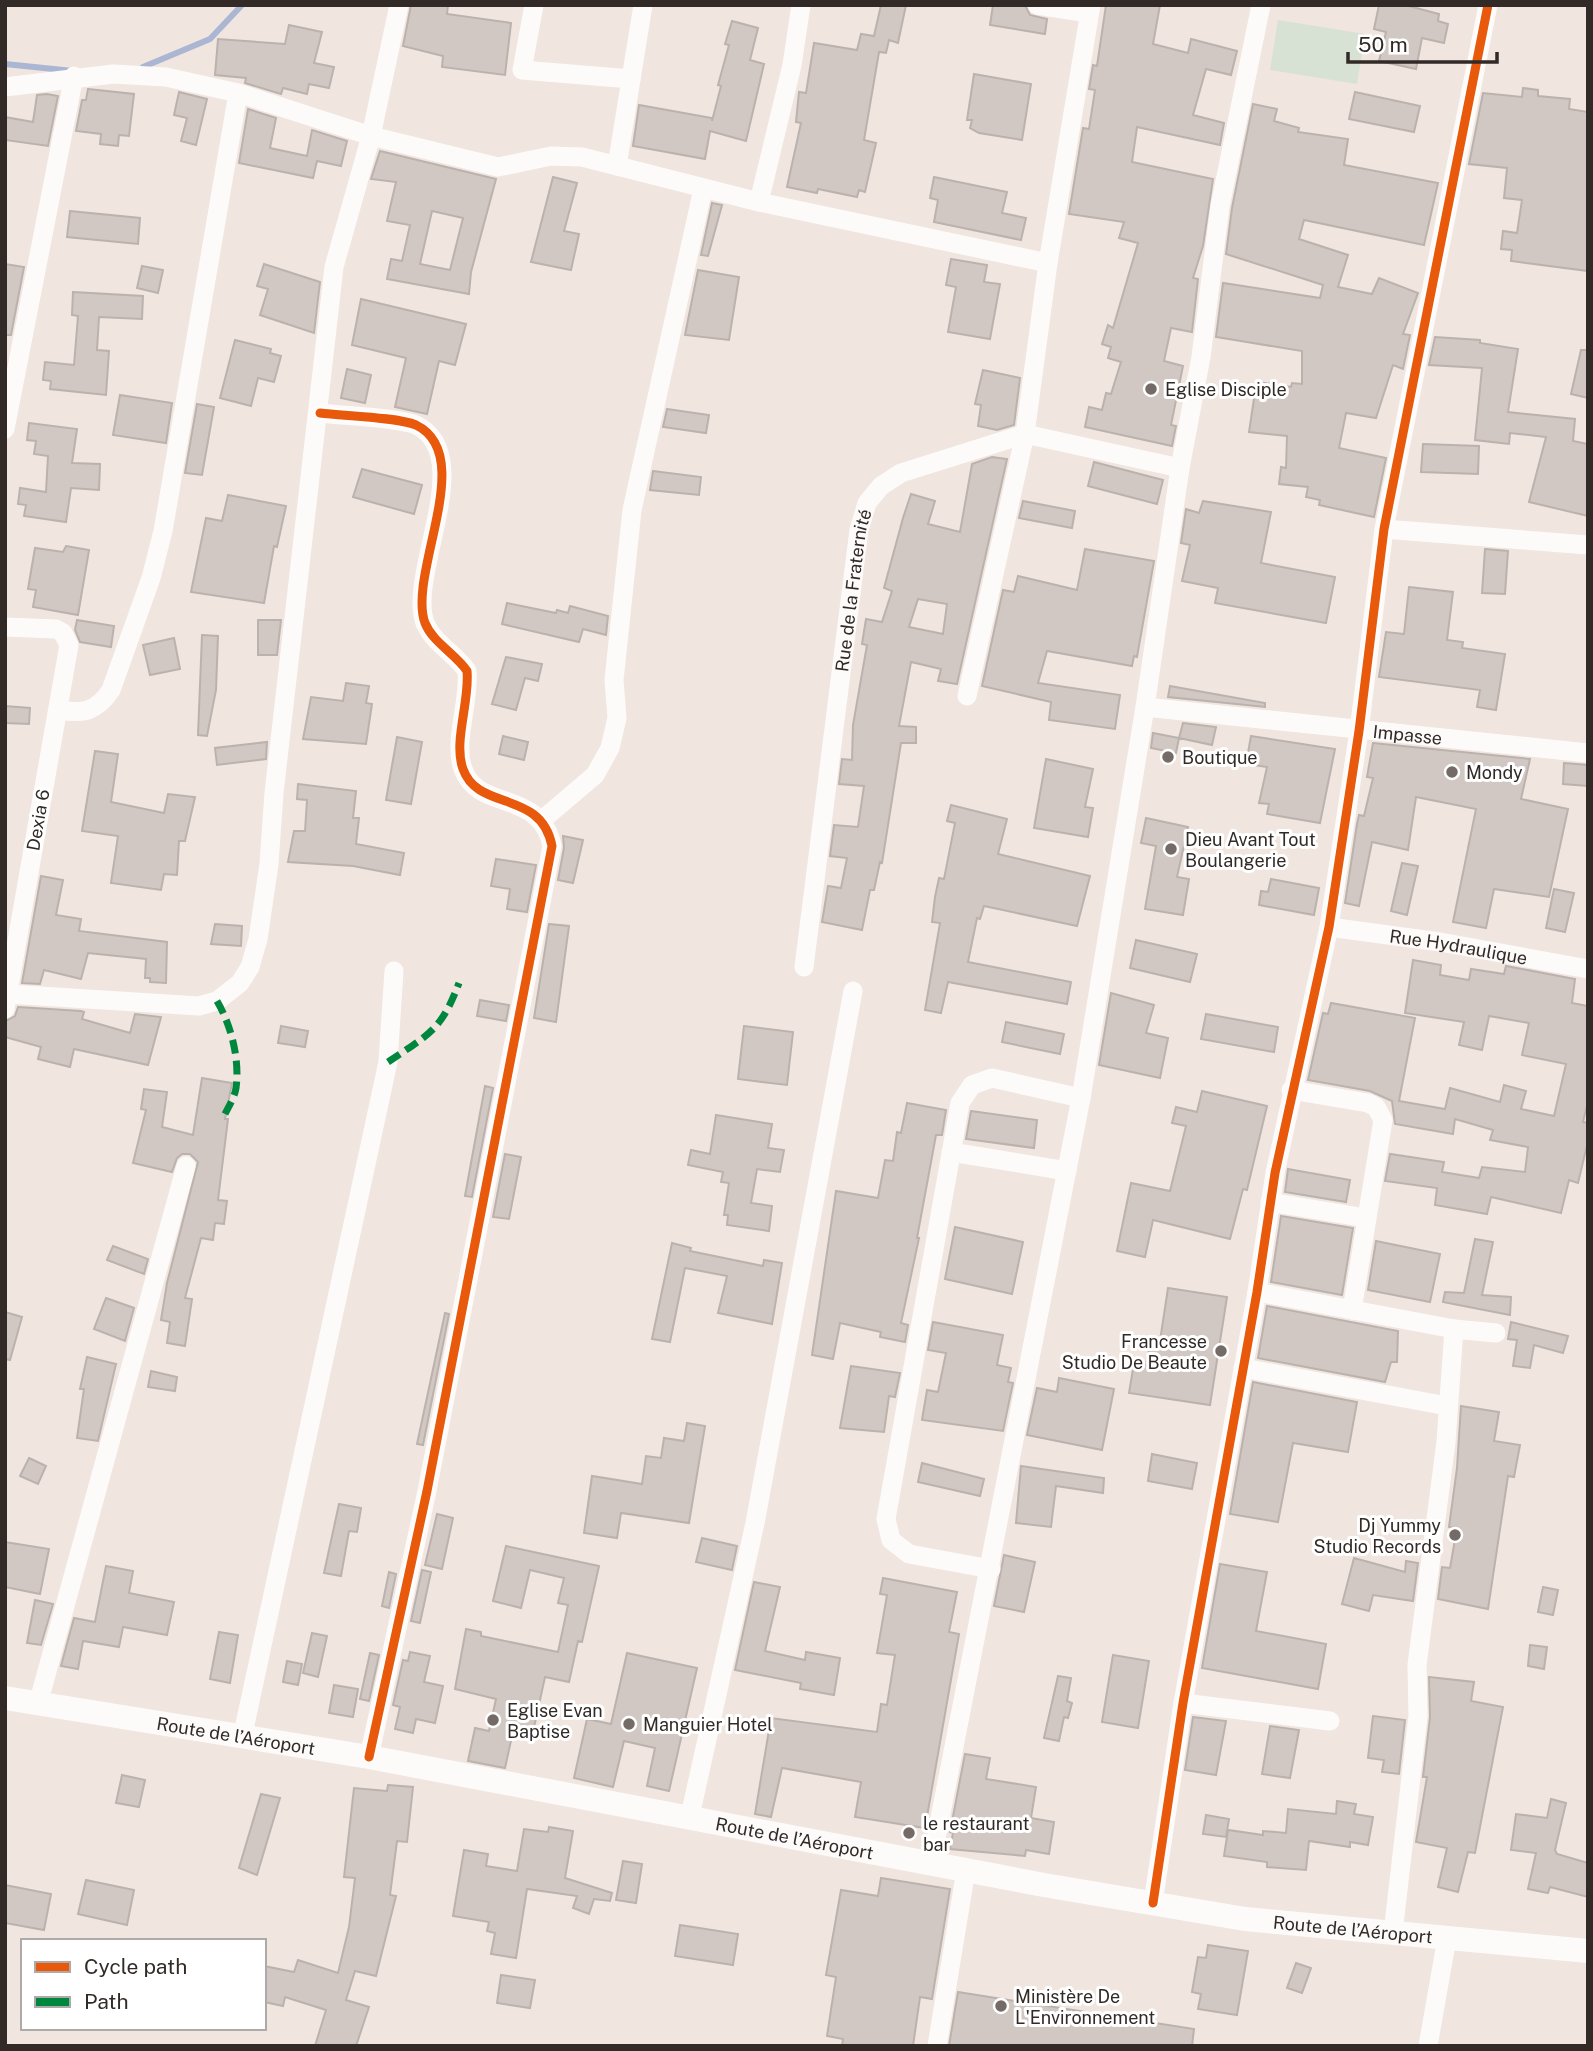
<svg xmlns="http://www.w3.org/2000/svg" width="1593" height="2051" font-family="'Public Sans',sans-serif">
<style>
.green{fill:#d7e2d5}
.lines{fill:none;stroke-linecap:round;stroke-linejoin:round}
.stream{stroke:#abb6d3;stroke-width:6}
.building{fill:#d1c8c4;stroke:#bbb2ae;stroke-width:2;fill-rule:evenodd}
.minor{stroke:#fdfbfa;stroke-width:19}
.major{stroke:#fdfbfa;stroke-width:24}
.quiet{stroke:#00873e;stroke-width:7;stroke-dasharray:14 7;stroke-linecap:butt}
.cycleway-casing{stroke:#fff;stroke-width:13}
.cycleway{stroke:#e8590c;stroke-width:9}
.poi-dot{fill:#746b67;stroke:#fff;stroke-width:2.5}
.labels{text-anchor:middle;dominant-baseline:central;stroke-width:6;stroke-linejoin:round;paint-order:stroke}
.poi-label{font-size:18px;fill:#312a27;stroke:#fff;text-anchor:start}
.street-label{font-size:18px;fill:#312a27;stroke:#fff}
</style>
<rect width="100%" height="100%" fill="#f0e5df"/>
<path class="green" d="M1278 20 1365 34 1357 84 1270 70Z"/>
<g class="lines">
<path class="stream" d="M5 64 73 71
M143 67 210 39 242 5"/>
</g>
<path class="building" d="M411 5H448L447 14 511 23 505 75 442 67 443 56 403 46Z
M881 5H906L898 43 889 40 886 53 879 52 864 140 876 143 865 192 859 190 857 197 818 189 817 193 787 187 801 123 796 122 799 92 806 93 814 43 857 50 861 34 874 36Z
M993 5H1025L1030 15 1047 19 1045 34 990 25Z
M1106 5H1160L1153 44 1188 53 1191 39 1237 51 1231 75 1206 69 1193 115 1224 123 1220 145 1137 127 1132 162 1213 179 1203 246 1193 278 1198 279 1192 332 1171 328 1164 361 1183 366 1171 425 1176 426 1172 446 1085 427 1089 407 1102 410 1106 393 1111 394 1121 362 1108 358 1111 347 1102 344 1108 325 1113 328 1138 243 1119 238 1124 222 1069 214 1083 128 1089 129 1095 90 1089 89 1093 65 1097 66Z
M1379 5H1405L1439 14 1438 21 1448 24 1444 43 1422 38 1416 69 1379 61 1386 32 1374 29Z
M732 21 758 28 750 60 764 64 746 141 710 131 705 159 633 146 639 105 712 118V121L721 86 718 85 729 45 725 44Z
M289 25 322 32 314 63 334 67 329 88 309 84 307 94 283 88 281 94 245 83 246 78 215 75 218 39 285 44Z
M974 74 1031 84 1022 140 979 133 970 128 972 120H967Z
M1523 88 1538 90V96L1570 99 1569 109 1588 112V271L1511 261 1512 250 1501 249 1503 231 1517 233 1522 200 1504 198 1507 168 1469 164 1483 93 1522 97Z
M88 89 134 94 129 136 119 135 118 146 100 144 101 134 76 131 82 100H86Z
M179 92 207 99 196 145 181 141 187 118 174 115Z
M1355 92 1420 106 1414 132 1349 119Z
M47 94 58 96 48 146 5 140V117L33 122 37 95Z
M1253 104 1277 109 1274 121 1299 128 1298 132 1348 139 1344 165 1438 183 1424 245 1304 220 1299 239 1348 255 1338 287 1372 294 1379 278 1418 293 1403 334 1410 335 1403 369 1393 365 1376 418 1346 413 1339 448 1386 458 1374 517 1319 505 1320 500 1306 497 1308 487 1279 484 1281 467 1286 468 1287 436 1249 432 1255 392 1262 393 1264 383 1291 387 1292 383 1302 384V351L1216 337 1223 283 1320 298 1323 285 1226 254 1232 208Z
M248 109 276 118 270 148 307 156 312 130 347 141 341 166 317 161 313 178 239 163Z
M380 151 496 179 471 272 469 294 387 279 391 259 402 261 410 225 387 221 396 182 371 179ZM432 211 463 218 450 270 420 264Z
M553 177 577 183 564 231 579 234 571 270 531 262Z
M934 177 1007 192 1002 213 1026 218 1021 240 934 222 938 200 930 198Z
M712 203 722 205 708 256 701 255Z
M70 211 140 218 138 244 67 237Z
M951 259 987 265 984 282 1000 284 990 339 948 332 956 287 946 285Z
M5 264 24 267 11 335H5Z
M264 264 320 282 314 333 260 315 268 289 257 286Z
M142 266 163 270 158 293 137 288Z
M698 270 739 277 729 340 685 335Z
M73 292 143 296 142 319 99 317 97 350 109 351 106 395 50 389 51 381 43 380 45 362 74 365 78 316 72 315Z
M361 299 466 324 455 365 439 361 427 414 395 407 406 358 352 345Z
M1435 337 1480 340V343L1518 349 1508 412 1575 419 1573 441 1588 444V516L1529 502 1546 437 1510 433 1509 444 1475 440 1482 368 1429 365Z
M235 340 271 349 270 353 281 356 274 382 258 378 251 406 220 398Z
M1581 350H1588V398L1571 394Z
M347 369 371 375 365 403 341 398Z
M983 370 1020 378 1014 425 997 430 978 426 981 405 975 404Z
M120 395 172 403 166 443 113 435Z
M197 404 214 407 202 475 185 473Z
M667 409 709 415 706 433 663 427Z
M29 423 77 429 72 463 100 464 99 490 71 488 66 522 24 516 26 505 18 504 20 488 46 492 48 456 34 454 36 441 27 440Z
M1423 444 1479 446 1478 474 1421 472Z
M992 457 1007 459 957 684 938 681 941 669 911 662 899 726 916 727V743H901L882 863 880 862 874 890H870L862 930 822 922 828 886 841 888 847 858 830 856 834 825 858 827 864 786 839 784 842 759 852 760 853 725 867 645 862 644 866 619 882 622 892 591 884 588 903 518 911 494 935 501 928 524 960 532 972 464ZM918 599 947 604 943 634 909 627Z
M1094 462 1163 480 1157 504 1088 486Z
M362 469 422 485 414 514 353 497Z
M653 471 701 477 699 495 650 490Z
M228 495 286 506 277 547 274 546 264 603 191 592 206 518 222 521Z
M1023 501 1075 511 1072 528 1019 518Z
M1203 501 1271 512 1261 563 1335 577 1326 623 1215 603 1218 588 1182 581 1190 545 1181 543 1186 509 1199 513Z
M66 546 89 550 78 615 33 607 36 590 28 589 35 548 63 552Z
M1085 549 1154 561 1137 657 1134 656 1132 666 1047 651 1038 683 1120 695 1115 729 1049 720 1051 702 982 686 1003 590 1014 592 1018 576 1077 590Z
M1485 549 1508 551 1505 594 1482 593Z
M1409 587 1453 592 1447 640 1463 642 1462 648 1505 654 1496 710 1477 707 1480 690 1379 677 1386 632 1404 634Z
M507 603 556 613 557 610 568 613 570 606 608 616 606 635 583 629 579 642 502 624Z
M77 620 114 626 111 647 80 642 75 630Z
M258 620H281L277 655H258Z
M202 635 218 636 216 690 207 736 198 735Z
M174 638 180 669 150 675 143 645Z
M506 657 542 664 538 681 525 678 516 710 492 704Z
M346 683 369 686 366 703 372 704 366 744 303 739 311 697 343 701Z
M1170 686 1265 703V707L1168 697Z
M5 706 30 708 29 724 5 723Z
M1183 723 1216 727 1212 745 1179 738Z
M1153 733 1179 738 1176 753 1151 748Z
M503 736 528 742 524 760 499 754Z
M1251 736 1335 749 1320 823 1267 814 1269 804 1259 803 1267 767 1246 764Z
M397 737 422 742 411 804 386 800Z
M267 742 266 759 217 765 215 748Z
M1373 743 1530 759 1521 799 1568 809 1549 897 1494 889 1486 928 1453 922 1476 809 1416 797 1408 850 1372 842 1359 906 1345 903 1357 824 1359 815 1364 816 1373 778 1367 777Z
M95 751 118 754 111 802 164 813 168 794 195 797 185 841H179L177 875 164 874 161 890 111 883 118 836 82 831Z
M1046 759 1093 769 1085 807 1093 808 1088 837 1034 828Z
M1564 763 1588 765V786L1563 784Z
M298 784 356 791 353 818H359L356 844 404 853 400 875 353 866 288 862 294 831H305L307 800 297 799Z
M951 805 1007 819 998 854 1090 876 1077 926 984 906 980 919 977 918 968 962 1071 982 1067 1004 948 982 941 1013 925 1010 940 923 932 922 935 897 939 878 944 879 955 823 947 821Z
M1146 818 1188 827 1177 877 1189 879 1183 915 1145 909 1156 846 1141 843Z
M563 836 583 840 573 883 558 880 564 848Z
M496 859 536 865 527 912 507 909 510 889 491 886Z
M1402 863 1418 866 1407 915 1391 911Z
M41 876 63 880 56 915 81 919 79 931 167 942 166 983 150 982V978H145L146 959 88 953 81 979 44 970 40 984 22 983Z
M1271 879 1319 888 1314 915 1259 905 1261 891 1268 892Z
M1554 889 1574 893 1565 932 1546 928Z
M215 924 242 926 241 946 211 944Z
M549 924 569 926 556 1022 534 1018Z
M1136 940 1197 954 1190 982 1130 968Z
M1413 960 1441 965 1440 975 1469 980 1471 969 1504 974 1506 966 1575 979 1572 1003 1588 1006V1101L1583 1122 1588 1123V1141L1578 1183 1569 1180 1561 1213 1491 1197 1487 1214 1435 1205 1437 1188 1385 1181 1390 1154 1444 1162 1442 1172 1479 1178 1482 1167 1525 1172 1528 1147 1490 1140 1493 1130 1455 1119 1453 1134 1395 1124 1392 1101 1370 1091 1308 1080 1323 1013 1328 1014 1331 1003 1415 1018 1399 1101 1445 1109 1450 1088 1500 1102 1504 1085 1526 1091 1521 1109 1554 1116 1566 1064 1522 1055 1529 1023 1489 1016 1482 1050 1459 1045 1464 1022 1405 1013Z
M1111 993 1154 1005 1146 1033 1168 1038 1160 1078 1099 1065Z
M480 1000 509 1005 506 1021 477 1016Z
M18 1007 81 1011 84 1012 82 1019 130 1033 135 1014 161 1017 148 1065 74 1049 70 1067 38 1059 41 1047 5 1037 6 1021 15 1016Z
M1206 1014 1278 1027 1274 1052 1201 1039Z
M1006 1022 1064 1034 1060 1054 1002 1042Z
M281 1026 308 1031 305 1047 278 1043Z
M744 1026 793 1032 787 1085 738 1079Z
M202 1078 232 1083 225 1119H228L218 1200 227 1201 224 1224 215 1223 213 1240 201 1238 185 1298 192 1299 185 1346 167 1343 170 1322 161 1320 167 1283 198 1162 190 1154H182L177 1158 172 1172 133 1163 146 1110 141 1109 144 1089 167 1092 162 1127 193 1135Z
M485 1086 493 1088 472 1197 465 1196Z
M1202 1091 1267 1106 1247 1190 1243 1189 1230 1239 1153 1220 1145 1257 1117 1251 1131 1183 1170 1191 1186 1126 1172 1123 1176 1107 1197 1112Z
M907 1103 946 1110 942 1135H936L917 1238H919L901 1323 908 1325 905 1342 880 1337 881 1332 840 1323 833 1359 812 1355 836 1191 878 1198 885 1160 893 1161 897 1132 901 1133Z
M971 1111 1037 1120 1034 1148 966 1139Z
M716 1115 772 1124 768 1148 784 1150 780 1172 757 1169 751 1203 772 1206 769 1231 727 1225 728 1215H724L729 1183 721 1182 723 1172 688 1165 691 1150 710 1154Z
M505 1154 521 1157 509 1219 493 1217Z
M1288 1169 1350 1180 1346 1202 1285 1192Z
M1281 1216 1353 1228 1342 1295 1271 1282Z
M955 1227 1023 1242 1012 1294 945 1279Z
M1475 1239 1493 1242 1482 1295 1511 1297 1510 1315 1443 1302 1445 1292 1464 1293Z
M1376 1241 1440 1254 1430 1302 1368 1290Z
M672 1243 691 1248 690 1251 763 1266 764 1260 782 1263 772 1324 718 1313 727 1276 685 1268 670 1342 652 1339Z
M113 1246 148 1259 144 1274 107 1260Z
M1168 1288 1227 1297 1210 1405 1129 1393 1134 1363 1146 1365 1151 1339 1160 1341Z
M106 1298 134 1308 125 1341 94 1329Z
M1267 1306 1398 1331 1397 1362H1391L1385 1382 1258 1358Z
M5 1312 22 1317 10 1360 5 1359Z
M445 1313 449 1314 423 1445 417 1444Z
M933 1322 1003 1335 997 1365 1011 1368 1008 1382 1013 1383 1003 1431 922 1420 927 1390 938 1392 946 1353 928 1350Z
M1511 1322 1568 1336 1563 1353 1534 1345 1530 1368 1513 1366 1517 1340 1508 1339Z
M87 1357 116 1364 98 1441 77 1438 84 1389H80Z
M851 1366 900 1373 895 1397 889 1396 884 1432 840 1428Z
M151 1371 177 1377 175 1391 148 1387Z
M1059 1378 1114 1389 1102 1450 1027 1435 1037 1388 1057 1392Z
M1253 1382 1357 1402 1348 1452 1293 1443 1278 1522 1230 1514Z
M1461 1406 1499 1412 1494 1441 1520 1445 1514 1477 1508 1476 1488 1609 1438 1599 1442 1567 1450 1568 1457 1528 1449 1527 1457 1468Z
M687 1423 705 1426 689 1523 621 1513 617 1538 584 1533 592 1476 642 1484 646 1456 661 1458 664 1438 684 1441Z
M1152 1454 1197 1463 1192 1489 1148 1481Z
M29 1458 46 1466 38 1484 20 1476Z
M922 1463 984 1479 980 1496 918 1482Z
M1021 1466 1104 1478 1103 1493 1056 1486 1051 1527 1016 1523Z
M339 1504 361 1508 357 1532 349 1531 341 1576 324 1573Z
M437 1514 453 1518 442 1569 425 1565Z
M702 1538 737 1546 732 1570 696 1562Z
M5 1542 49 1549 40 1594 5 1587Z
M506 1546 599 1566 582 1642 578 1641 569 1682 545 1677 533 1732 514 1727 505 1768 468 1761 475 1728 489 1731 496 1699 455 1689 466 1629 481 1632V1636L558 1652 568 1605 558 1603 564 1578 530 1570 521 1608 493 1601Z
M1004 1555 1035 1562 1024 1612 994 1606Z
M1354 1558 1405 1572 1406 1561 1418 1563 1413 1601 1373 1595 1369 1611 1342 1604Z
M1220 1564 1267 1572 1256 1631 1326 1644 1318 1689 1202 1668Z
M106 1566 133 1571 129 1593 174 1602 167 1635 123 1627 119 1647 83 1641 78 1669 61 1666 74 1618 95 1622Z
M422 1570 431 1572 420 1623 411 1621Z
M389 1572 396 1574 389 1608 382 1606Z
M883 1578 957 1592 949 1632 959 1634 925 1828 855 1817 861 1782 782 1768 771 1817 755 1814 771 1718 877 1732 881 1704 887 1705 895 1655 877 1653 887 1595 880 1594Z
M754 1582 780 1587 765 1651 805 1660 806 1652 840 1658 834 1695 800 1689 801 1683 735 1670Z
M1543 1587 1558 1590 1553 1615 1538 1612Z
M35 1600 53 1604 41 1645 27 1643Z
M219 1632 238 1635 230 1683 210 1679Z
M312 1633 327 1636 318 1677 303 1673Z
M1530 1645 1547 1647 1544 1669 1528 1666Z
M410 1652 430 1656 424 1682 443 1686 435 1723 416 1719 413 1733 395 1729 400 1707 393 1705 403 1660 408 1661Z
M370 1653 379 1655 369 1701 360 1699Z
M627 1653 697 1668 669 1791 647 1786 655 1748 624 1741 613 1787 574 1778 587 1719 611 1724Z
M1113 1655 1149 1661 1138 1728 1102 1722Z
M287 1661 302 1664 298 1685 283 1682Z
M1058 1676 1071 1678 1067 1701 1072 1703 1068 1718 1064 1717 1059 1741 1044 1738Z
M1429 1677 1474 1682 1471 1701 1503 1707 1475 1853 1468 1852 1458 1892 1438 1887 1447 1848 1416 1842 1427 1777H1423L1430 1717Z
M334 1685 358 1689 353 1717 329 1713Z
M1373 1716 1405 1720 1399 1774 1382 1772 1384 1760 1368 1758Z
M1193 1717 1226 1721 1216 1775 1185 1770Z
M1270 1726 1299 1730 1290 1778 1262 1774Z
M965 1754 990 1758 986 1779 1036 1787 1031 1818 1054 1822 1049 1854 1026 1850 1025 1856 950 1849 953 1833 950 1832Z
M122 1775 145 1780 139 1807 116 1803Z
M388 1785 413 1787 407 1842 397 1841 390 1895 396 1896 376 1976 355 1971 346 2000 369 2007 356 2046H315L326 2010 285 1997 283 2006 264 2002V1966L294 1972 298 1960 338 1973 349 1927 355 1878 344 1877 354 1788 387 1791Z
M261 1794 280 1798 257 1875 239 1868Z
M1551 1799 1566 1803 1555 1850 1557 1854 1588 1863V1897L1550 1887 1548 1893 1528 1889 1536 1853 1511 1850 1516 1814 1547 1818Z
M1337 1801 1356 1804 1354 1814 1373 1817 1368 1845 1350 1842V1847L1309 1841 1306 1870 1267 1867V1862L1224 1856 1228 1830 1263 1835V1831L1286 1833 1288 1809 1336 1814Z
M1206 1815 1229 1819 1226 1837 1203 1834Z
M549 1827 573 1831 565 1878 612 1893 610 1901 594 1899 589 1914 573 1908 577 1896 527 1889 516 1958 491 1954 495 1933 487 1931 489 1922 453 1916 464 1850 488 1854 486 1866 517 1871 524 1829 548 1832Z
M623 1861 642 1864 636 1903 616 1900Z
M881 1878 950 1889 932 1999 920 1997 913 2046H842L843 2039 827 2036 836 1977 826 1975 841 1890 878 1896Z
M86 1880 134 1890 127 1925 78 1914Z
M5 1885 51 1894 44 1930 5 1923Z
M680 1925 738 1934 733 1965 675 1956Z
M1208 1945 1248 1951 1237 2015 1198 2009 1201 1994 1192 1992 1198 1957 1206 1958Z
M1296 1963 1311 1968 1302 1993 1287 1988Z
M501 1975 535 1980 530 2008 497 2003Z
M958 1992 1194 2029 1192 2046H949Z"/>
<g class="lines">
<g class="minor">
<path d="M534 5 522 70 631 79"/>
<path d="M1037 5 1089 13"/>
<path d="M5 87 113 74 166 77 238 93 371 136 498 167 551 156 582 157 759 202 1048 263"/>
<path d="M617 166 643 5"/>
<path d="M759 202 792 65 801 5"/>
<path d="M320 413C343 416 397 417 416 425 478 455 407 574 425 623 433 643 456 654 467 671 470 701 453 742 463 769 478 812 541 789 552 846L427 1491 369 1757"/>
<path d="M5 429 74 76"/>
<path d="M1384 529 1588 545"/>
<path d="M5 627 56 629 63 633 69 645 5 1009"/>
<path d="M967 696 1025 434 1048 263 1091 5"/>
<path id="s1" d="M1145 707 1588 753"/>
<path d="M58 710C84 714 96 712 111 690L151 578 163 531 238 93"/>
<path d="M542 820 595 775 610 748 617 718 614 680 632 510 703 189"/>
<path id="s2" d="M1329 927 1440 942 1588 969"/>
<path id="s3" d="M804 967 859 530 867 503 881 486 901 473 1025 434 1180 468"/>
<path d="M8 994 199 1006 217 1001 240 983 250 967 258 939 269 864 274 793 334 267 371 136 399 5"/>
<path d="M1291 1090 1368 1103 1376 1107 1383 1120 1352 1310"/>
<path d="M951 1152 1067 1171"/>
<path d="M1270 1202 1366 1218"/>
<path d="M1257 1292 1454 1329 1446 1442 1417 1665 1418 1716 1393 1933"/>
<path d="M1454 1329 1496 1333"/>
<path d="M1243 1368 1447 1406"/>
<path d="M991 1569 909 1554 891 1540 886 1519 960 1103 972 1085 992 1078 1081 1098"/>
<path d="M1183 1703 1330 1721"/>
<path d="M38 1704 186 1166"/>
<path d="M242 1738 388 1062 394 971"/>
<path d="M690 1816 755 1523 853 991"/>
<path d="M931 1864 1081 1098 1145 707 1180 468 1201 357 1220 206 1261 5"/>
<path d="M1153 1903 1183 1703 1257 1292 1275 1173 1329 927 1359 731 1384 529 1488 5"/>
<path d="M937 2046 966 1870"/>
<path d="M1428 2046 1447 1938"/>
</g>
<path class="major" id="s4" d="M5 1698 369 1757 1044 1885 1245 1919 1588 1951"/>
<path class="quiet" d="M217 1001C231 1025 240 1059 236 1088 235 1096 229 1106 225 1114
M388 1062C429 1034 441 1031 459 983"/>
<defs>
<path id="cycleway" d="M320 413C343 416 397 417 416 425 478 455 407 574 425 623 433 643 456 654 467 671 470 701 453 742 463 769 478 812 541 789 552 846L427 1491 369 1757
M1153 1903 1183 1703 1257 1292 1275 1173 1329 927 1359 731 1384 529 1488 5"/>
</defs>
<use href="#cycleway" class="cycleway-casing"/>
<use href="#cycleway" class="cycleway"/>
</g>
<g class="poi-dot">
<circle cx="1151" cy="389" r="7"/>
<circle cx="1168" cy="757" r="7"/>
<circle cx="1452" cy="772" r="7"/>
<circle cx="1171" cy="849" r="7"/>
<circle cx="1221" cy="1351" r="7"/>
<circle cx="1455" cy="1535" r="7"/>
<circle cx="493" cy="1720" r="7"/>
<circle cx="629" cy="1724" r="7"/>
<circle cx="909" cy="1833" r="7"/>
<circle cx="1001" cy="2006" r="7"/>
</g>
<g class="labels">
<g class="poi-label">
<text x="1165" y="389">Eglise Disciple</text>
<text x="1182" y="757">Boutique</text>
<text x="1466" y="772">Mondy</text>
<text x="1185" y="839">Dieu Avant Tout<tspan x="1185" dy="21">Boulangerie</tspan></text>
<text x="1207" y="1341" text-anchor="end">Francesse<tspan x="1207" dy="21">Studio De Beaute</tspan></text>
<text x="1441" y="1525" text-anchor="end">Dj Yummy<tspan x="1441" dy="21">Studio Records</tspan></text>
<text x="507" y="1710">Eglise Evan<tspan x="507" dy="21">Baptise</tspan></text>
<text x="643" y="1724">Manguier Hotel</text>
<text x="923" y="1823">le restaurant<tspan x="923" dy="21">bar</tspan></text>
<text x="1015" y="1996">Ministère De<tspan x="1015" dy="21">L'Environnement</tspan></text>
</g>
<g class="street-label">
<text stroke="none"><textPath href="#s3" startOffset="380">Rue de la Fraternité</textPath></text>
<text stroke="none"><textPath href="#s1" startOffset="264">Impasse</textPath></text>
<text transform="translate(38 820) rotate(-80)">Dexia 6</text>
<text stroke="none"><textPath href="#s2" startOffset="131">Rue Hydraulique</textPath></text>
<text stroke="none"><textPath href="#s4" startOffset="234">Route de l’Aéroport</textPath></text>
<text stroke="none"><textPath href="#s4" startOffset="802">Route de l’Aéroport</textPath></text>
<text stroke="none"><textPath href="#s4" startOffset="1368">Route de l’Aéroport</textPath></text>
</g>
</g>
<rect width="1593" height="2051" fill="none" stroke="#312a27" stroke-width="14"/>
<rect x="21" y="1939" width="245" height="91" fill="#ffffff" stroke="#adaaa9" stroke-width="2"/>
<rect x="35" y="1962" width="35" height="10" fill="#e8590c" stroke="#adaaa9" stroke-width="2"/>
<text x="84" y="1974" font-size="21" fill="#312a27">Cycle path</text>
<rect x="35" y="1997" width="35" height="10" fill="#00873e" stroke="#adaaa9" stroke-width="2"/>
<text x="84" y="2009" font-size="21" fill="#312a27">Path</text>
<path d="M1348 52v10h149v-10" fill="none" stroke="#312a27" stroke-width="3.5"/>
<text x="1358" y="52" font-size="21" fill="#312a27" stroke="#ffffff" stroke-width="5" paint-order="stroke">50 m</text>
</svg>
